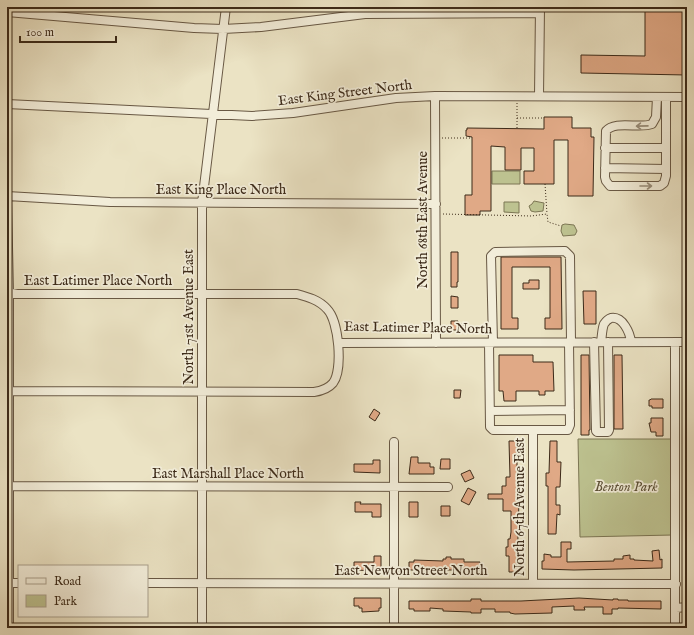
<svg xmlns="http://www.w3.org/2000/svg" width="694" height="635" font-family="'IM FELL English',serif">
<style>
.green{fill:#bdc290;stroke:#7c7654}
.building{fill:#e0a986;stroke:#3c2a19}
.lines{fill:none;stroke-linecap:round;stroke-linejoin:round}
.minor-casing{stroke:#685844;stroke-width:10}
.path{stroke:#3c2a19;stroke-width:1;stroke-dasharray:1 2;stroke-linecap:butt}
.minor{stroke:#f2edd9;stroke-width:8}
.oneway{stroke:#978c79}
.labels{text-anchor:middle;dominant-baseline:central;stroke-width:3.5;stroke-linejoin:round;paint-order:stroke}
.street-label{font-size:14px;fill:#3c2a19;stroke:#f2edd9}
.park-label{font-size:14px;font-style:italic;fill:#5c5037;stroke:#f2edd9}
</style>
<rect width="100%" height="100%" fill="#ebe3c4"/>
<filter id="stains"><feTurbulence type="fractalNoise" baseFrequency=".005" numOctaves="4"/><feColorMatrix values="0 0 0 0 .2 0 0 0 0 .09 0 0 0 0 .02 0 0 0 .5 -.17"/></filter>
<radialGradient id="worn" r=".72"><stop offset=".6" stop-color="#630" stop-opacity="0"/><stop offset="1" stop-color="#630" stop-opacity=".3"/></radialGradient>
<path class="green" d="M492 171H520V184H492Z
M534 201 544 203 543 211 535 212 531 211 529 206 532 204Z
M504 202H519V213L504 212Z
M565 224 574 225 577 231 575 235 563 236 561 231 562 225Z
M578 439H673V535L580 537Z"/>
<path class="building" d="M645 7H687V75L581 73V55L645 56Z
M544 117H572V128H591V137H594L593 196H568V140H554V184H524V171H534V148H521V170H505V147L491 146V211H480V215H465V195H472V137L466 136V130H467V128L544 129Z
M451 252H458V282H457V287H451Z
M501 257H561L562 329H545V318H550V267H512V318H518V329H501Z
M529 280H539V289H523V283H529Z
M583 291H596V324H584Z
M451 296 458 297V308H451Z
M451 321H458V324H463V330H451Z
M499 355H533V362H553L554 391H545V395H539V391H516V401H504L503 391H499Z
M581 355H589L590 430H589V435H581Z
M614 355H622L623 429H614Z
M454 390H461L460 398H454Z
M651 399H663V408H652V406H649V400H650Z
M374 409 380 413 375 421 369 417Z
M651 418H663V436H656V432H651L649 423H651Z
M509 441H517V471L519 499 517 572H509V556H506V547H508V539H510L511 532V511H503V499H488V494H502V486H506V477H510Z
M550 441H557V462H561L560 487H556V505H560V515L557 514 556 534H548V486H546V473H549Z
M411 457H418V463H430V467H434V474H409Z
M441 459H450V469H440Z
M373 460H380V473L354 472V464H373Z
M470 470 474 478 465 482 461 474Z
M468 488 476 492 469 505 461 501Z
M355 502H361L360 504H381V517H372V512H355Z
M409 502H418V517H409Z
M441 506H450V516H441Z
M561 542H571V549H567V562L614 561V559H623V556L630 555V559H634V560L653 561 652 551 659 550 660 560 662 559V568L574 570 542 569V561H544V554L551 555V557H561Z
M374 556H381V571L354 570V562H374Z
M446 557H451V559H464V562H480V570H409V562H414V560L443 561V559H446Z
M354 598H381V608H379V611L362 612V608H359V606H354Z
M579 598 613 600V599H618V600H628V601H661V609L618 608V609H612V614H603V607H584L585 610H574V606L552 607V613L515 614 510 613V612H495V609H481V613H471V612L443 611V609L430 608V611H414V609H409V601H471V599H481V601H521Z"/>
<g class="lines">
<defs>
<path id="minor" d="M7 12 194 28 223 29 261 27 365 14 540 13
M435 96 436 343
M539 96 540 7
M657 97 656 117 652 124C640 129 615 120 606 131L605 177 606 181 610 186H660L664 183 666 176V97
M7 104 252 116 293 113 396 98 435 96 687 97
M605 148H666
M605 168 666 169
M7 196 110 202 436 204
M7 199 9 293V628
M7 292 17 294H297C308 297 319 300 327 309 339 321 343 370 333 383 328 389 321 391 314 392L8 391
M594 342 596 431 597 432H608L609 430 608 342
M601 342C602 336 602 329 604 324 606 321 608 319 611 318 623 316 630 333 631 342
M338 343 687 342
M489 343 490 427 493 430H568L570 425 569 342
M493 343 491 256 495 252 565 251 570 256 571 342
M490 411 570 410
M533 430V583
M394 442V628
M9 486 448 487
M8 583H19
M147 583 676 584
M676 608 687 607
M202 628V203L226 7
M675 628V342"/>
</defs>
<use href="#minor" class="minor-casing"/>
<path class="path" d="M517 103V129
M517 118H544
M442 138H472
M545 184 547 214
M443 214 531 216 547 214 548 222 561 226"/>
<use href="#minor" class="minor"/>
</g>
<defs><path id="oneway-shaft" d="M-6 0H5M1.5-3L5.5 0L1.5 3" fill="none" stroke-width="1.6" stroke-linecap="round" stroke-linejoin="round"/></defs>
<g class="oneway">
<use href="#oneway-shaft" transform="translate(642 126) rotate(179)"/>
<use href="#oneway-shaft" transform="translate(646 186)"/>
</g>
<g class="labels">
<g class="street-label">
<text transform="translate(345 93) rotate(-7)">East King Street North</text>
<text x="221" y="190">East King Place North</text>
<text transform="translate(423 220) rotate(-90)">North 68th East Avenue</text>
<text x="98" y="281">East Latimer Place North</text>
<text transform="translate(189 317) rotate(-90)">North 71st Avenue East</text>
<text transform="translate(418 328) rotate(1)">East Latimer Place North</text>
<text x="228" y="474">East Marshall Place North</text>
<text transform="translate(520 507) rotate(-90)">North 67th Avenue East</text>
<text x="411" y="571">East Newton Street North</text>
</g>
<g class="park-label">
<text x="626" y="487">Benton Park</text>
</g>
</g>
<rect width="694" height="635" fill="none" stroke="#ebe3c4" stroke-width="24"/>
<rect x="8" y="8" width="678" height="619" fill="none" stroke="#3c2a19" stroke-width="2"/>
<rect x="12" y="12" width="670" height="611" fill="none" stroke="#3c2a19"/>
<rect x="18" y="565" width="130" height="52" fill="#f2edd9" stroke="#a99f8c"/>
<rect x="26" y="578" width="20" height="6" fill="#f2edd9" stroke="#a99f8c"/>
<text x="54" y="585" font-size="12" fill="#3c2a19">Road</text>
<rect x="26" y="595" width="20" height="12" fill="#bdc290" stroke="#a99f8c"/>
<text x="54" y="605" font-size="12" fill="#3c2a19">Park</text>
<path d="M20 36v6h96v-6" fill="none" stroke="#3c2a19" stroke-width="2"/>
<text x="26" y="36" font-size="12" fill="#3c2a19" stroke="#f2edd9" stroke-width="3" paint-order="stroke">100 m</text>
<rect width="100%" height="100%" filter="url(#stains)"/>
<rect width="100%" height="100%" fill="url(#worn)"/>
</svg>
